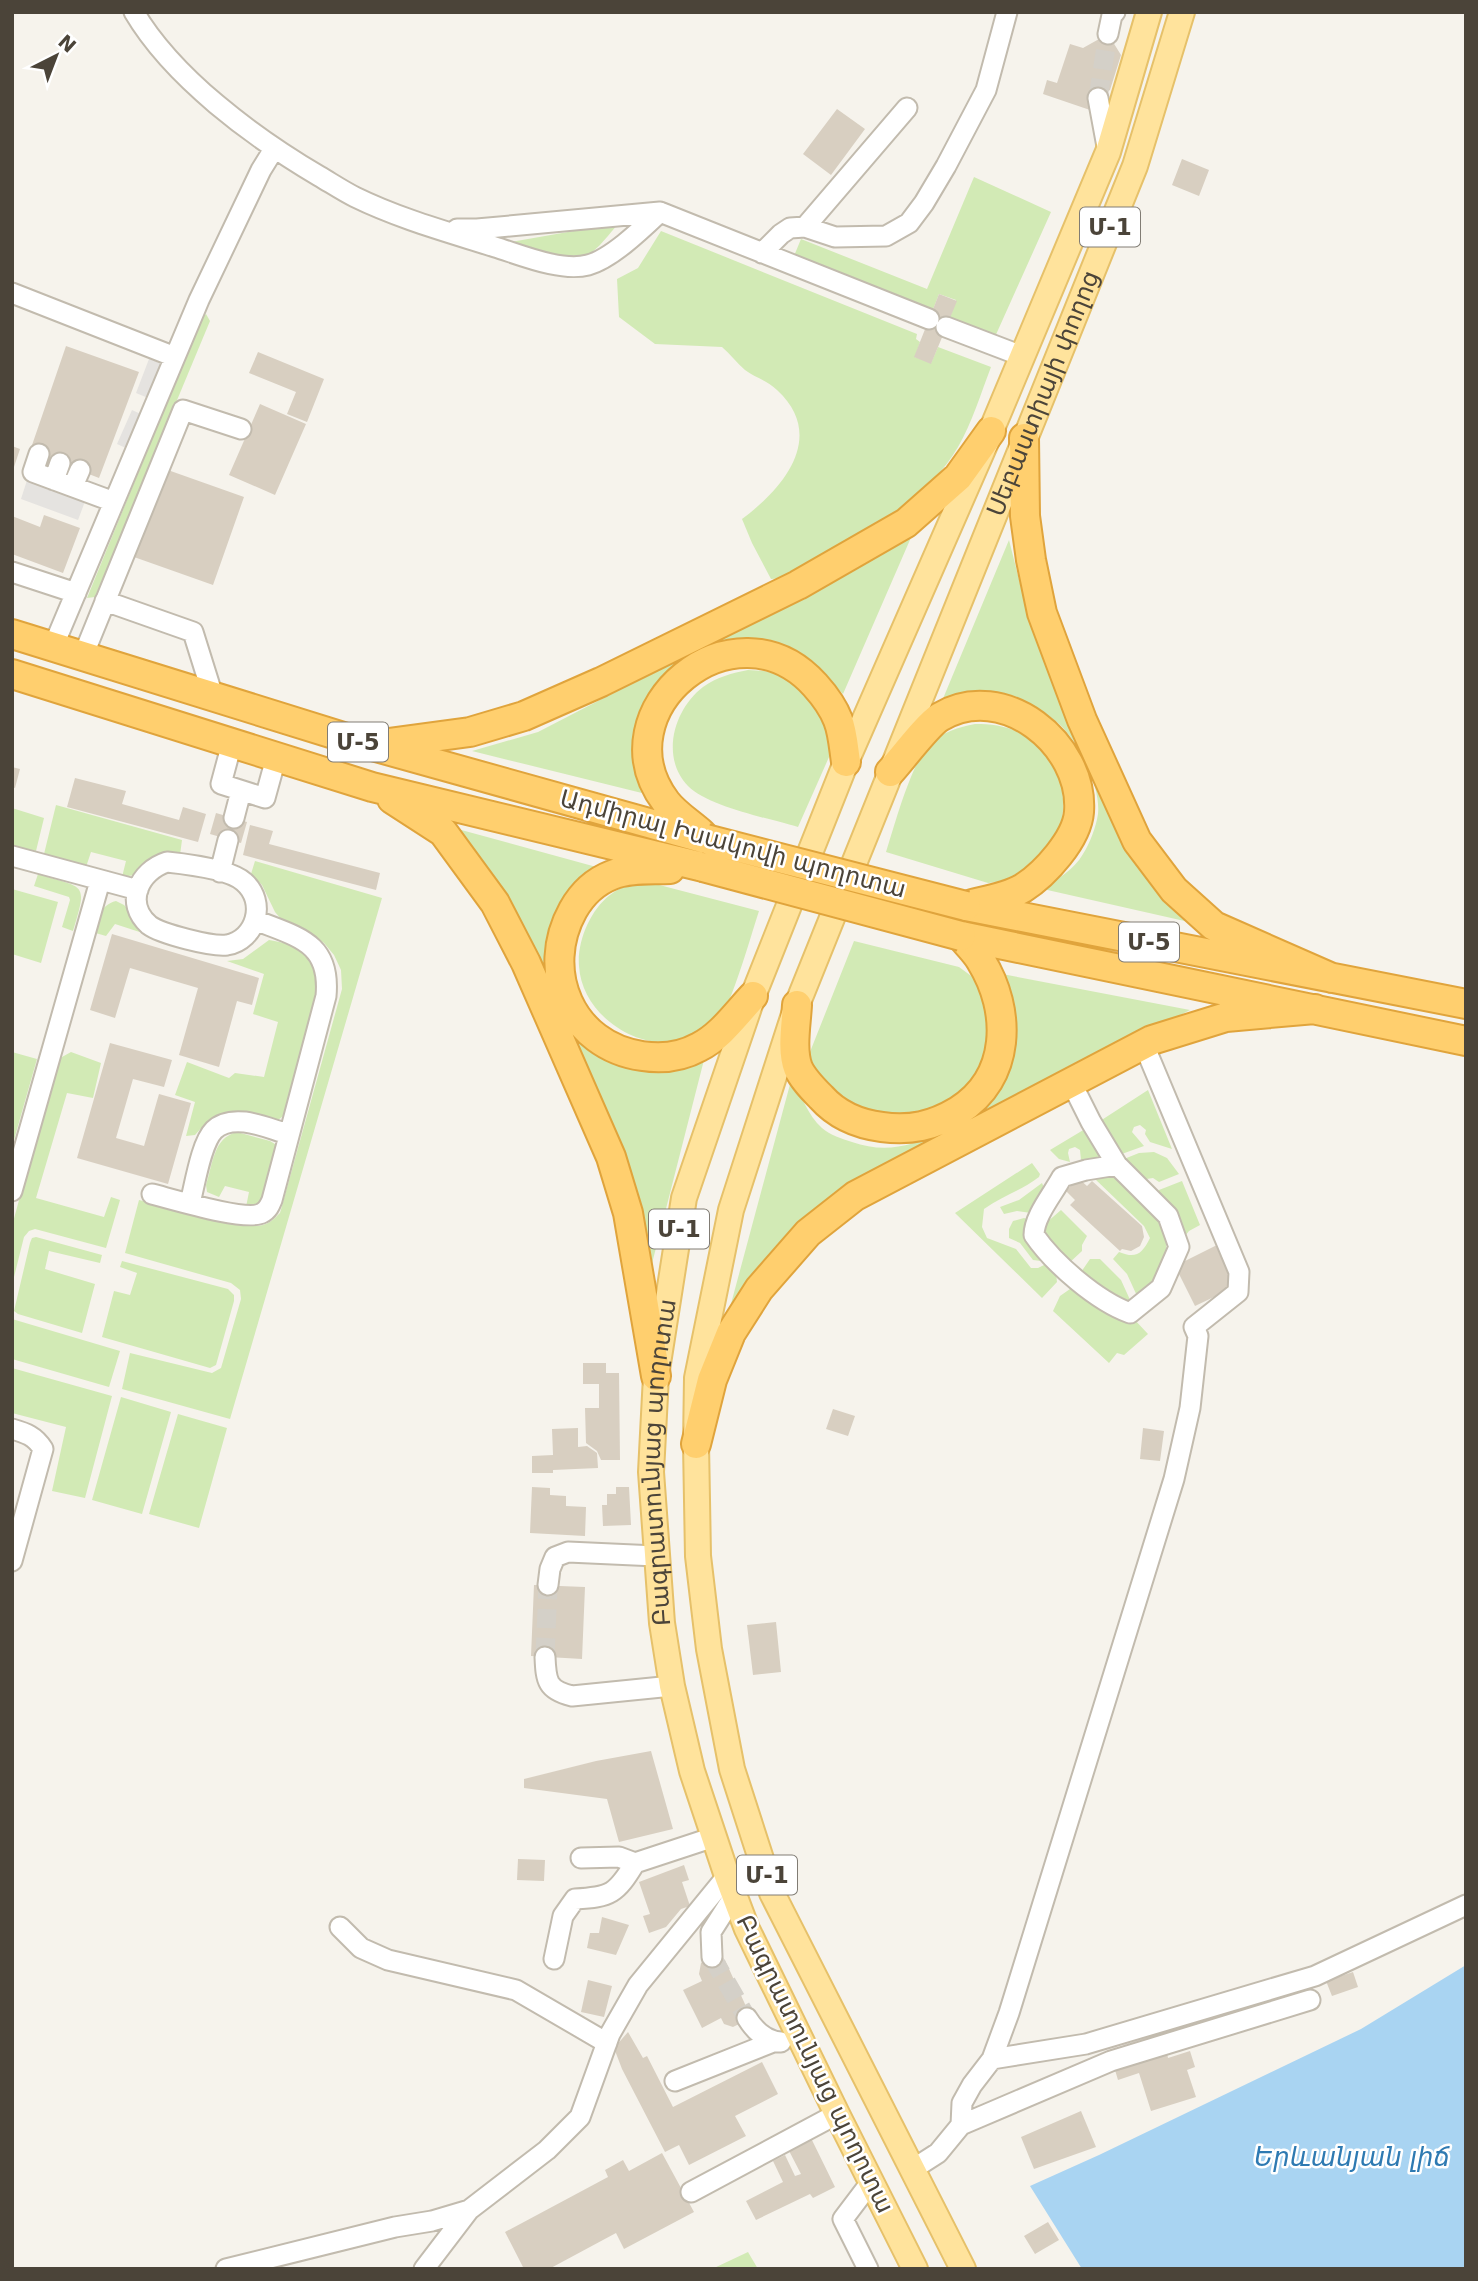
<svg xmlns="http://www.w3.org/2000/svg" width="1478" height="2281" font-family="'DejaVu Sans','Noto Sans Armenian',sans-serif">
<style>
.green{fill:#d2eab5}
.parking{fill:#e5e3e0}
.water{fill:#a9d4f2}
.building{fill:#d8cfc1}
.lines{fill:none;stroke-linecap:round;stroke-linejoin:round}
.minor-tunnel{stroke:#d4d0c8;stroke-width:19;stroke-dasharray:19 10;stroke-linecap:butt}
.minor-casing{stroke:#c2bbae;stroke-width:23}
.major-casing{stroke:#e6c16a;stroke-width:28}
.highway-casing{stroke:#e0a43c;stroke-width:32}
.minor{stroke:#fff;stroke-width:19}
.major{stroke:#ffe39c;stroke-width:24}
.highway{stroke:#ffcf6e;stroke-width:28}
.highway-bridge-casing{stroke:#e0a43c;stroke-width:32;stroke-linecap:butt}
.highway-bridge{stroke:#ffcf6e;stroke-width:28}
.labels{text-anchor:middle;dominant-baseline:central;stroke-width:5;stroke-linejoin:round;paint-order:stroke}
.shield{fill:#fff;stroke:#817c74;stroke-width:2}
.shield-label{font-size:23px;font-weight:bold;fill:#4b4439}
.street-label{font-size:24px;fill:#4b4439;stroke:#fff}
.water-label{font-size:26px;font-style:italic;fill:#2e7ab2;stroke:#fff}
</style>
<rect width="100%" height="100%" fill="#f6f3ec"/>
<path class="green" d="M974 177 1051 212 994 339 949 320 956 300 939 294 932 312 794 256 801 239 927 289Z
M619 223C609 234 596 253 582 258 561 265 526 249 505 243Z
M661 231 917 334 916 339 920 342 915 357 931 363 938 347 991 367C981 393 972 423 958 447 923 508 842 543 783 578L771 579 752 543 742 519C784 488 827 436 777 390 766 380 756 378 745 370 737 363 730 354 722 347L655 344 619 317 617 279 638 268Z
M206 314 210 321 95 597 87 598 201 319Z
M916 526 843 694 808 658 786 647 772 643 747 642 670 674 654 796 472 751 538 732 656 671Z
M1009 540 1026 607 1048 665 1087 758 1211 927 1043 889C1057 879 1074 870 1083 854 1090 843 1096 827 1098 814 1101 785 1077 736 1053 719 1036 707 1018 702 999 697 979 691 959 690 942 701Z
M748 670 764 671 781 675 820 705 833 748 798 827C768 818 709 807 688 786 660 757 674 709 703 687 717 677 732 673 748 670Z
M975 724C992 724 1007 726 1022 734 1063 757 1075 809 1051 847 1048 851 1046 857 1042 861 1038 866 1029 869 1023 872 1009 880 1004 882 988 883L886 852C895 824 911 763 930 744 942 732 959 727 975 724Z
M56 805 182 840 180 855 135 875 122 877 126 861 91 852 86 867 44 854Z
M12 808 44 818 36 851 12 846Z
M443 825 600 868 564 904 584 1039 705 1056 646 1287 638 1215Z
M255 861 382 898 230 1419 122 1389 130 1353 212 1373 221 1368 241 1299 240 1290 231 1283 125 1253 139 1200C168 1207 236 1231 263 1225 270 1223 275 1218 280 1213L342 989 341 970 334 955 324 943 314 936 281 919 275 912 262 885 251 874Z
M38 874C85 889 88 881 73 931L62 927 70 900 69 897 34 886Z
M644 881 759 911C751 935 729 1015 713 1030 708 1035 696 1037 689 1039 642 1055 582 1017 579 966 577 942 590 910 610 895 620 887 632 884 644 881Z
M12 889 58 902 41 963 12 954Z
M116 901 124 905 155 937 115 924 106 936 92 932C98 919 100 905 116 901Z
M269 940C300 945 303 950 322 974L287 1112C283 1116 279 1121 273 1121 268 1122 261 1119 256 1118 227 1111 215 1111 195 1135L186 1136 195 1102 175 1095 187 1062 229 1078 235 1073 264 1077 278 1022 253 1014 264 974 227 961 243 959Z
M854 941 959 967 974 978 982 993 990 1029 983 1064 963 1094 915 1118 862 1110 846 1101 817 1073 808 1057Z
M997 973 1190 1010 836 1194 815 1210 760 1264 728 1315 792 1077C800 1093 808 1116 822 1128 830 1135 842 1139 852 1142 905 1161 949 1129 990 1099Z
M12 1052 37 1059 12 1147Z
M71 1052 101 1063 93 1098 67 1093 36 1198 104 1217 111 1197 120 1200 106 1248 35 1229 29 1231 24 1237 12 1285V1226L55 1067 62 1057Z
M1148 1090 1172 1149 1150 1142 1145 1134 1146 1130 1140 1125 1134 1127 1132 1132 1144 1146 1119 1155 1097 1123Z
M1085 1129 1101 1153 1098 1162 1090 1163 1081 1160 1080 1150 1075 1147 1069 1149 1068 1153 1070 1162 1059 1159 1050 1150Z
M237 1132 270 1141 275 1144 277 1151 265 1198 257 1208 246 1207 249 1192 225 1186 219 1197 207 1192 206 1185C213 1164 213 1138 237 1132Z
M1154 1152 1167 1158 1179 1174 1159 1182 1153 1178 1140 1180 1124 1159 1139 1153Z
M1032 1163 1040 1174 1039 1177C1021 1191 1002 1196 984 1209L982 1227 987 1238 1016 1249 1031 1268H1038L1048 1263 1056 1274 1057 1282 1042 1298 955 1213Z
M1107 1173C1143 1197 1186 1233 1157 1279 1153 1286 1144 1292 1138 1298L1127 1274 1113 1259 1119 1252C1136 1259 1142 1254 1150 1238L1144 1226 1095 1179 1100 1174Z
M1182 1181 1200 1225 1189 1231 1181 1241 1158 1199 1159 1190Z
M1042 1183 1045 1190 1031 1213 1017 1211 1004 1214 1000 1207 1019 1200Z
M1061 1210 1087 1236 1082 1245V1251L1068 1264 1042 1235 1046 1223Z
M1024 1218 1031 1220 1047 1254 1041 1261 1033 1260 1020 1243 1009 1238V1229L1013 1221Z
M36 1237 102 1255 100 1263 49 1251 45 1269 95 1284 82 1333 18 1314 14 1311 30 1243 32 1238Z
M1090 1259H1100L1121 1280 1131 1302 1125 1304 1079 1275Z
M122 1261 228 1289 234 1295V1301L216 1365 210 1368 102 1337 114 1291 130 1295 137 1273 120 1267Z
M1070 1289H1076C1093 1302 1111 1322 1133 1318L1148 1334 1124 1355 1117 1353 1109 1363 1053 1311 1060 1296Z
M12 1319 120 1351 109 1387 12 1359Z
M12 1368 112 1396 85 1498 52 1491 66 1427 12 1413Z
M121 1397 171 1412 142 1514 92 1500Z
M178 1414 227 1428 199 1528 149 1514Z
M748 2252 758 2269H712Z"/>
<path class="parking" d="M149 359 162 364 148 398 136 393Z
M132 410 143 415 128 449 117 444Z
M29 474 87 496 78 520 21 499Z"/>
<path class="water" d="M1466 1965V2269H1082L1030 2186 1099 2155 1361 2029Z"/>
<path class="building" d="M1108 34 1121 55 1110 90 1092 101 1090 110 1043 94 1047 80 1057 83 1070 44 1083 48Z
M837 109 865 129 831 175 803 154Z
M1182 159 1209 170 1199 196 1172 185Z
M939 294 957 301 931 364 914 357Z
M66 346 139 372 99 478 30 451Z
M258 352 324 379 307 422 287 414 296 392 249 373Z
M260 404 306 424 275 495 229 475Z
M12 446 20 449 13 470H12Z
M165 469 244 497 213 585 134 557Z
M44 515 80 528 63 573 12 554V516L40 527Z
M12 767 20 769 15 788 12 787Z
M75 778 126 791 122 804 179 820 183 807 206 814 198 842 67 807Z
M216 813 247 822 241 843 210 834Z
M250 825 273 831 269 844 380 873 376 890 243 855Z
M112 934 259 978 252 1005 237 1001 219 1067 179 1055 198 988 130 968 115 1018 90 1010Z
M110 1043 172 1060 164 1087 133 1079 116 1138 144 1146 159 1094 191 1103 168 1184 77 1158Z
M1078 1178 1087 1186 1092 1181 1142 1226 1144 1237 1140 1246 1131 1251 1122 1249 1120 1251 1070 1205 1075 1200 1066 1191Z
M1217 1245 1237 1286 1195 1306 1175 1266Z
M583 1363H606V1373H619L620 1460H601L597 1451 586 1443 585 1408H599V1384H583Z
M833 1409 855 1416 848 1436 826 1429Z
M578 1428V1447L587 1446 597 1453 598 1468 553 1470V1473H532V1456L553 1455 552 1429Z
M1143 1428 1164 1431 1160 1461 1140 1459Z
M532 1487 550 1488V1495L566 1496V1506L586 1507 585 1536 530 1533Z
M616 1487H629L631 1525 603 1526 602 1505H607V1494H616Z
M534 1585 585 1587 582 1659 531 1656Z
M776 1622 781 1672 753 1675 747 1625Z
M651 1751 673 1829 619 1842 607 1799 524 1788V1779L596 1761Z
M518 1859 545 1860 544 1881 517 1880Z
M684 1865 689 1880 682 1882 690 1906 681 1909 666 1927 649 1933 643 1916 650 1914 639 1882Z
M602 1917 629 1925 616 1955 587 1948 590 1933H599Z
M720 1957 725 1960 749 2013 743 2022 733 2027 724 2024 721 2018 702 2028 683 1990 702 1981 699 1974 701 1963 706 1959Z
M1353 1972 1358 1987 1332 1996 1326 1981Z
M588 1980 612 1986 604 2017 581 2012Z
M628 2032 643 2058 647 2056 673 2107 762 2062 778 2094 735 2116 746 2136 689 2165 679 2145 665 2152 622 2069 614 2048Z
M1190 2051 1195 2067 1187 2070 1196 2097 1151 2111 1139 2073 1118 2080 1115 2070 1167 2053 1168 2058Z
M1081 2111 1096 2147 1034 2169 1021 2137Z
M809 2134 835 2187 813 2198 810 2194 756 2220 746 2201 783 2182 773 2161 785 2155 795 2176 801 2174 786 2145Z
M662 2153 694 2212 624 2249 616 2233 549 2269H524L505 2232 608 2177 605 2170 623 2160 629 2171Z
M1048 2222 1059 2240 1035 2254 1024 2236Z"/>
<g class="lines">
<path class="minor-tunnel" d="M1098 98 1108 34
M545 1657 548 1585
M712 1957 747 2018"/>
<defs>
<path id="minor" d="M134 12C173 78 253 137 319 176 331 183 343 191 355 197 400 219 448 232 495 247 521 255 561 272 588 265 611 259 642 229 660 212
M1108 34 1112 15 1115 12
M1098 98 1108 152
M805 227 907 108
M457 229H477L660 212 929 319
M762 253 781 234 790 228 805 227 835 237 886 236 909 223 924 203 946 166 986 90 1007 12
M12 293 175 357
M946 327 1022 356
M39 454 33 472 114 502
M54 480 60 463
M73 486 80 470
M12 572 76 593
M105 601 193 632 213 696
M53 647 199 300 261 170 274 149
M83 656 183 410 241 429
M232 743 221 784 265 798 276 758
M234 818 241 791
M12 856 138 890
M167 862C186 864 230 869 244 882 267 902 256 940 227 945 212 947 161 934 149 925 124 903 139 871 167 862Z
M220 872 228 840
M1071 1082 1091 1122 1117 1165 1168 1216 1179 1247 1161 1288 1130 1313C1097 1301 1054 1264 1034 1235 1034 1216 1053 1194 1062 1177L1086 1170 1117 1165
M12 1191 100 881
M152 1194C172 1199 247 1222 262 1213 268 1210 270 1205 272 1200L326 996C331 942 297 937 255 920
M190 1203C195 1184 201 1143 214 1130 222 1122 235 1121 245 1122 260 1124 274 1130 288 1134
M12 1429C26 1433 35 1436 43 1449L12 1561
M548 1585 550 1569 555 1557 568 1552 656 1556
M545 1657C546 1681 547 1690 572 1696L672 1686
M581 1858 619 1857 635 1863
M340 1927 361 1948 388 1960 516 1990 607 2043
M712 1957 711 1932 734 1896
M554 1959 563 1916 575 1899C611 1897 616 1894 635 1863L714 1837
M747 2018C755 2031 765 2041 781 2042
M992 2059 1086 2044 1315 1976 1466 1905
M675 2081 773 2042
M961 2125 1111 2061 1310 2000
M913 2169 938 2153 961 2125 962 2103 972 2085 992 2059 1009 2013 1174 1479 1190 1408 1198 1336 1194 1327 1238 1292 1239 1272 1144 1045
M691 2192 837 2114
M226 2269 395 2227 432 2221 469 2210
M424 2269 469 2210 547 2150 580 2117 610 2034 638 1985 727 1876
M868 2269 843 2219 871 2182"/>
<g id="major">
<path id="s1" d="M915 2269 837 2114 747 1929 727 1876 692 1771 672 1686 662 1623 651 1472 656 1376 684 1198 753 996 846 762 991 431 1108 152 1149 12"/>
<path id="s2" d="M963 2269 772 1893 732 1769 709 1649 698 1556 696 1444 697 1378 731 1210 797 1005 1135 166 1182 12"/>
</g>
<path id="highway" d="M1024 438 1025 516 1031 560 1042 613 1082 720 1137 841 1174 890 1214 926 1332 978
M12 634 369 745 706 839
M12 674 372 787 703 867
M381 744 470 732 524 716 601 682 798 585 906 523 958 477 991 431
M890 772C901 760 928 724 940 717 1003 679 1084 744 1079 812 1077 839 1045 874 1023 888 1008 897 989 900 972 904
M392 799 443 832 495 903 526 963 611 1157 628 1213 656 1376
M702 834C691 824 675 814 666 802 597 711 734 596 815 685 824 695 833 707 838 720 843 732 844 749 846 762
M670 869C651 870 629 868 612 875 594 882 582 894 573 910 539 971 571 1046 642 1056 661 1059 681 1057 699 1047 721 1036 736 1014 753 996
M966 906 1466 1004
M961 936 1466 1041
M797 1005C796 1024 791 1050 798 1068 803 1079 813 1089 821 1097 837 1115 858 1124 882 1127 910 1131 933 1126 958 1111 1011 1078 1012 1011 981 961 976 952 967 944 961 936
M696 1444 712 1380 731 1333 759 1289 808 1233 855 1196 1152 1040 1226 1017 1315 1009"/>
</defs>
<use href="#minor" class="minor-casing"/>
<use href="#major" class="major-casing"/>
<use href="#highway" class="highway-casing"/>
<use href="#minor" class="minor"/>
<use href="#major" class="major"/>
<use href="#highway" class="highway"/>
<defs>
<path id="highway-bridge" d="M706 839 966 906
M703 867 961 936"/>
</defs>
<use href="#highway-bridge" class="highway-bridge-casing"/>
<use href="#highway-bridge" class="highway-bridge"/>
</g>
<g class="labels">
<g class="shield">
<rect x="1080" y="207.5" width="60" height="39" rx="5"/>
<rect x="328" y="722.5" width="60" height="39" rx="5"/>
<rect x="1119" y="922.5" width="60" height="39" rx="5"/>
<rect x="649" y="1209.5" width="60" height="39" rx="5"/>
<rect x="737" y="1855.5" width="60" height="39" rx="5"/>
</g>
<g class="shield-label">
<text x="1110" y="227">Մ-1</text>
<text x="358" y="742">Մ-5</text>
<text x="1149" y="942">Մ-5</text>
<text x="679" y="1229">Մ-1</text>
<text x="767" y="1875">Մ-1</text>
</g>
<g class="street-label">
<text stroke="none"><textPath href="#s2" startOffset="1992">Սեբաստիայի փողոց</textPath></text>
<text transform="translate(733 844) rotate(15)">Ադմիրալ Իսակովի պողոտա</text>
<text stroke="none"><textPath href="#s1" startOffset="859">Բագրատունյաց պողոտա</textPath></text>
<text transform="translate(815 2064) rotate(64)">Բագրատունյաց պողոտա</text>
</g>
<g class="water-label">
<text x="1352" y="2157">Երևանյան լիճ</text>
</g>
</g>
<rect width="1478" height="2281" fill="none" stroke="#4b4439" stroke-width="28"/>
<g transform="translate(56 56) rotate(42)" stroke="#ffffff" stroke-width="5" paint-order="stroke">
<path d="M0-5L12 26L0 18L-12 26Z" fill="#4b4439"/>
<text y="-10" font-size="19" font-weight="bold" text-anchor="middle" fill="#4b4439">N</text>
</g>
</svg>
